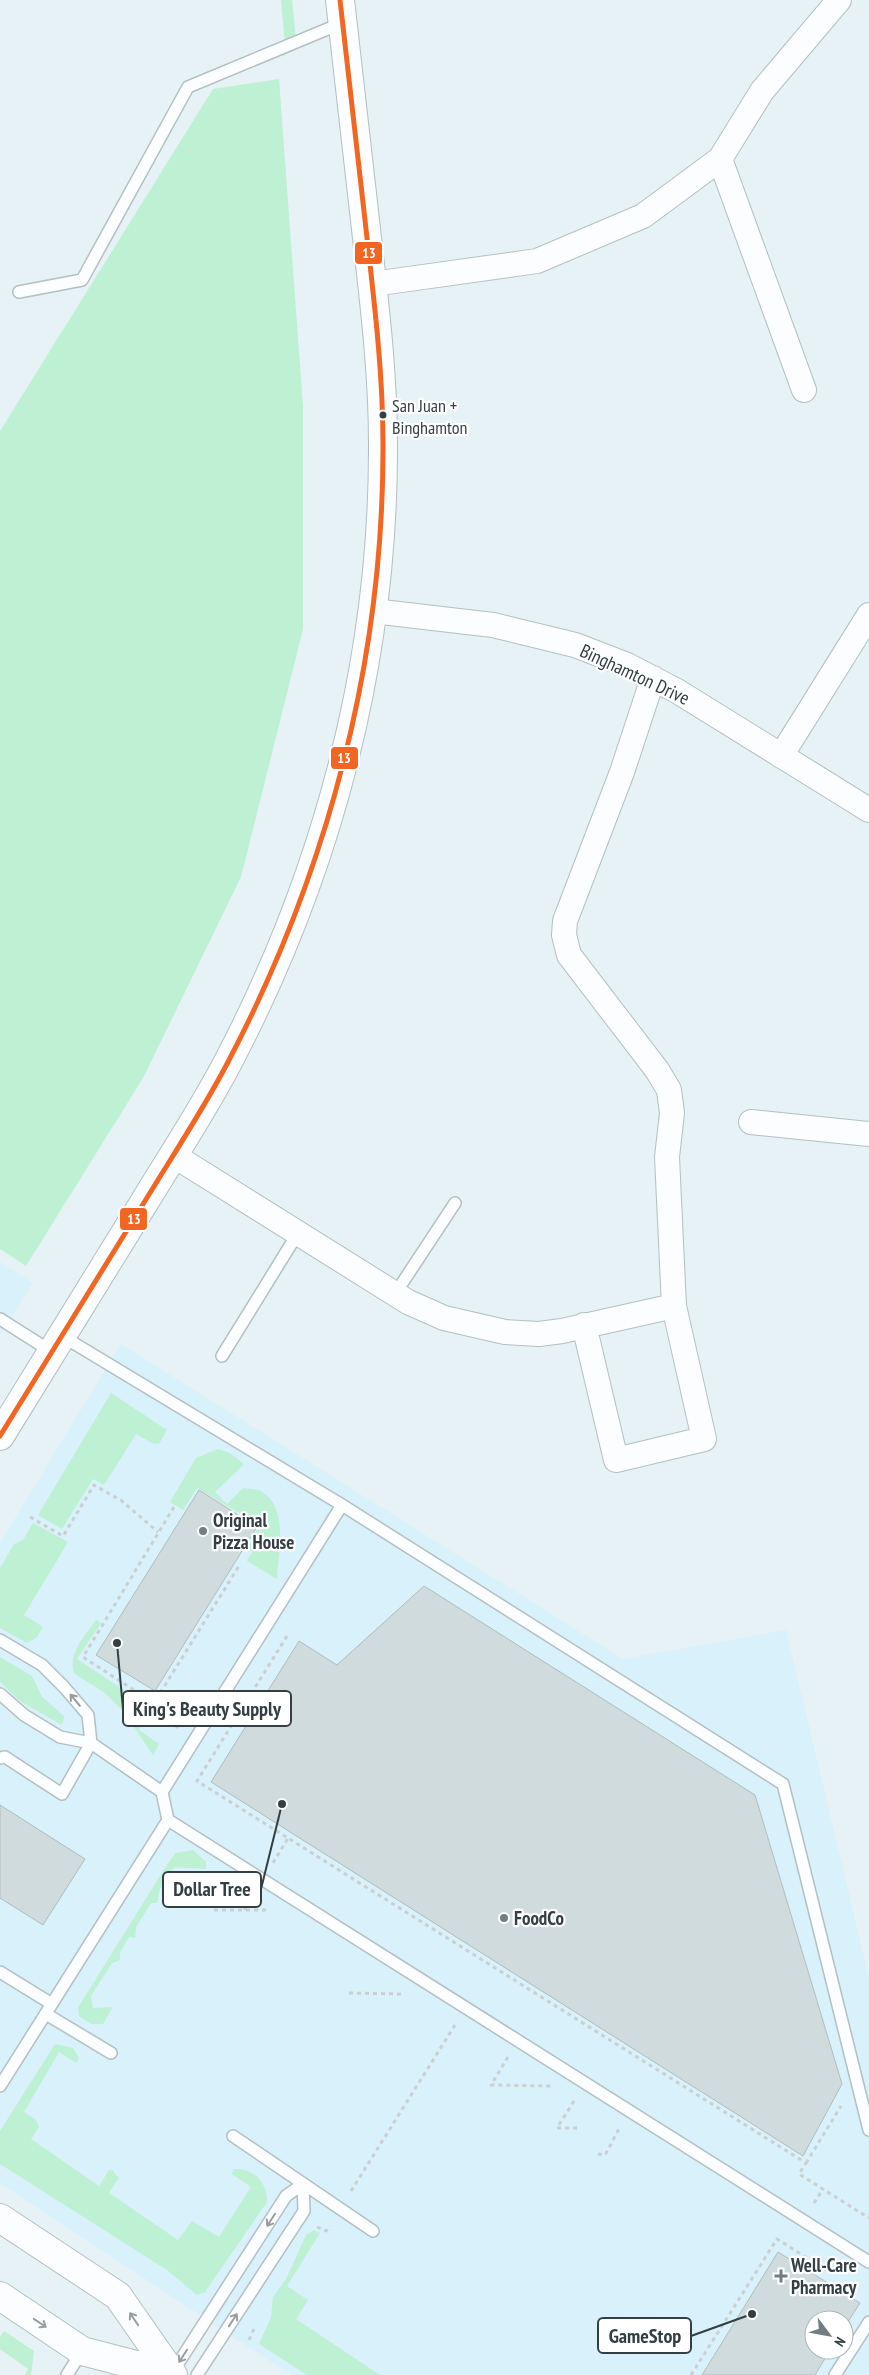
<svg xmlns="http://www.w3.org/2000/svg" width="869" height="2375" font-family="'PT Sans Narrow',sans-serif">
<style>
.built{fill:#d8f1fa;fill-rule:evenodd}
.green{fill:#bef0d4}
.building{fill:#d0dbdd;stroke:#b1bcbd}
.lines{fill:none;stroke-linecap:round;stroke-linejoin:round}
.lane-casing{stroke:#b4bfc2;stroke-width:14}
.street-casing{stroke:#b4bfc2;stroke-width:26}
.secondary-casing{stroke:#b4bfc2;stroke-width:30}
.path{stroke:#cbcfd2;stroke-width:3;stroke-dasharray:4 4;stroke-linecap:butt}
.lane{stroke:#fbfdfe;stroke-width:11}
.street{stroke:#fbfdfe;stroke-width:24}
.secondary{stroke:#fbfdfe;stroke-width:28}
.bus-1-casing{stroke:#fff;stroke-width:9}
.bus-1{stroke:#f26522;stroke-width:5}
.oneway{stroke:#989ea0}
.bus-dot{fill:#343f43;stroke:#fff;stroke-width:2}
.poi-dot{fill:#727e82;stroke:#fff;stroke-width:2}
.labels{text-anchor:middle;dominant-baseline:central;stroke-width:4.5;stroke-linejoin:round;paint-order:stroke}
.bus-label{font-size:18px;fill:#343f43;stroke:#fff;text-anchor:start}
.street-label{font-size:19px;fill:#343f43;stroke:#fff}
.poi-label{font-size:19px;font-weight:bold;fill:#343f43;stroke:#fff;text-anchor:start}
.leader{fill:none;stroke:#343f43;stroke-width:2}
.callout-dot{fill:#343f43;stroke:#fff;stroke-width:2}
.callout{fill:#fff;stroke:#343f43;stroke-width:2}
.callout-label{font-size:20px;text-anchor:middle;font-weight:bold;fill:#343f43}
.line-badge{stroke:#fff;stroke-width:2}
.badge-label{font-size:14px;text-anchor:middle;font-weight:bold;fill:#fff}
</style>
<rect width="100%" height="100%" fill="#e6f2f6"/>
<path class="built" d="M0 1262 33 1283 0 1335Z
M121 1344 623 1659 786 1630 869 1978V2370L866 2375H291L0 2183V1543ZM814 2320H844V2350H814Z"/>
<path class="green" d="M281 0H292L296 40 285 45Z
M279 79 303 406V629L241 877 143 1078 26 1266 0 1249V431L213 89Z
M111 1393 167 1430 159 1444 152 1443 136 1434 104 1485 93 1479 62 1529 38 1515Z
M218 1449 230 1453 244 1464 215 1492 227 1504 243 1488C249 1489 258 1489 262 1492 289 1508 278 1553 277 1579L247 1561 252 1552 247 1548 260 1525 197 1488 183 1510 170 1502 196 1458Z
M33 1523 68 1542 24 1615 43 1627 37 1637 27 1643 0 1628V1568L14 1544 23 1540Z
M96 1620 101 1623 77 1659 148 1706 139 1730 159 1744 153 1755C139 1735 126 1712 108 1696 98 1687 85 1681 75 1674 66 1655 85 1636 96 1620Z
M0 1657 32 1676 42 1697 64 1716 63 1723 60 1724 20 1701 0 1682Z
M193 1850 206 1862V1869L174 1867 160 1889 157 1903H151L136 1927 135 1938 129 1937 120 1952V1960L112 1963 91 1996 93 2008 113 2007 103 2024H91L79 2016 78 2008 81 2003 168 1863 176 1853Z
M55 2044 73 2048 79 2058 76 2063 59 2052 24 2112 36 2120 39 2127 31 2139 99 2186 109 2170H112L119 2178 109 2193 178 2240 192 2221 219 2237 251 2187 232 2174 234 2169C254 2168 267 2182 267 2202L205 2292 197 2295 167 2270 0 2164V2131Z
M314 2230 320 2233 287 2286 308 2300 296 2319 380 2375H307L259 2344 271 2317 273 2297 286 2279 306 2235Z
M4 2331 34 2351 31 2375H25L28 2369 0 2349V2337Z"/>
<path class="building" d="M199 1490 257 1527 155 1691 96 1655Z
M424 1586 755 1795 842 2084 803 2156 211 1782 299 1641 337 1665Z
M0 1805 85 1859 43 1925 0 1898Z
M778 2252 860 2303 844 2328V2320H814V2350H830L815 2375H702Z"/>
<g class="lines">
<defs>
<path id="lane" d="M19 292 82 280 188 87 342 23
M395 1294 455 1203
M0 1319 52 1352
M62 1336 342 1505 783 1784 869 2130
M222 1356 298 1233
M0 1640 42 1665 64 1687 88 1715 91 1743 62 1794 5 1757 0 1758
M0 1694 24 1715 60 1737 91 1743 162 1792
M168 1820 869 2262
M0 1972 52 2004
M46 2014 111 2053
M0 2086 168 1820 162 1792 342 1505
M233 2136 373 2231
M172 2373 286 2196 303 2184
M67 2375 82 2351
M197 2375 304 2211 303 2184
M835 2375 869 2322"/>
<path id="street" d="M720 159 804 390
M373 284 537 261 643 216 720 159 762 91 839 0
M373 611 493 625 575 645 627 665 677 691 869 810
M781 756 869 615
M751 1122 869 1134
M173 1155 408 1302 444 1318 505 1332 539 1334 562 1331 674 1306
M584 1325 616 1460 704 1439 674 1306 667 1157 672 1113 669 1090 657 1070 569 955 564 935 565 921 622 772 653 678"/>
<path id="secondary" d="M0 1436C48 1358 97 1279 145 1201 173 1155 203 1110 228 1062 328 871 384 660 383 443 383 372 374 300 366 229 357 153 349 76 340 0
M0 2218 118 2296 173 2375
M0 2296 82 2351 171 2374"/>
</defs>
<use href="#lane" class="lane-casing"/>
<use href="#street" class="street-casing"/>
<use href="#secondary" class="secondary-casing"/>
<path class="path" d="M174 1507 83 1657 154 1703 239 1566
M30 1517 63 1536 94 1485 122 1501 158 1532
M287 1636 197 1781 806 2163 799 2174 869 2218
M154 1703 178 1728
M273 1863 288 1838
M214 1910H267
M244 1910 252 1896
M349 1993 401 1994 403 1991
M508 2057 491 2085 551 2086
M574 2101 557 2128H577
M598 2154 605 2155 619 2129
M806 2163 841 2106
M351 2191 455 2025
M814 2203 823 2189
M317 2227 326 2231 330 2226
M249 2340 254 2329
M691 2375 777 2239 828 2271 832 2263"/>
<use href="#lane" class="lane"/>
<use href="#street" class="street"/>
<use href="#secondary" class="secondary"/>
<defs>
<path id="bus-1" d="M0 1436C48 1358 97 1279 145 1201 173 1155 203 1110 228 1062 328 871 384 660 383 443 383 372 374 300 366 229 357 153 349 76 340 0"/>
</defs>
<use href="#bus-1" class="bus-1-casing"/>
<use href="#bus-1" class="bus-1"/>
</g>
<defs><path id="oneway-shaft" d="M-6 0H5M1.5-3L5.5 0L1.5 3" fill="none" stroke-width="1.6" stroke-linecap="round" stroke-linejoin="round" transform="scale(1.25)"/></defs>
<g class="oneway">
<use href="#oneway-shaft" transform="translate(75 1700) rotate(-130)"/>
<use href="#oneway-shaft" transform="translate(271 2220) rotate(123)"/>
<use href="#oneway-shaft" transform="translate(134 2319) rotate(-124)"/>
<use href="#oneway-shaft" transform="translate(233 2320) rotate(-57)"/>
<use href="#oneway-shaft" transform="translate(40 2323) rotate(34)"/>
<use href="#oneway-shaft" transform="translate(183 2356) rotate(123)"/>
</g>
<circle class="bus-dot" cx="383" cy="415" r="4.5"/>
<g class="poi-dot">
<circle cx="203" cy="1531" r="5"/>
<circle cx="504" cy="1918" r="5"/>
<path d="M778.5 2268.5h5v5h5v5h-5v5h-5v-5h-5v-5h5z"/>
</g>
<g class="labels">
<g class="bus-label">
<text x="392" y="405">San Juan +<tspan x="392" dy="22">Binghamton</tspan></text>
</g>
<g class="street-label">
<text transform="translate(635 674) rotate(25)">Binghamton Drive</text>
</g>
<g class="poi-label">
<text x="213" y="1520">Original<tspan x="213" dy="22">Pizza House</tspan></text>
<text x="514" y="1918">FoodCo</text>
<text x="791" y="2265">Well-Care<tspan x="791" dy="22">Pharmacy</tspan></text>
</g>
</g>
<path class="leader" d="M117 1643L123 1709M282 1804L261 1889M752 2314L691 2336"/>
<g class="callout-dot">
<circle cx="117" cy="1643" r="5"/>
<circle cx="282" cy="1804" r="5"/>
<circle cx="752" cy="2314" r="5"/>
</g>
<g class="callout">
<rect x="123" y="1691" width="168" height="35" rx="5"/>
<rect x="163" y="1872" width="98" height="35" rx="5"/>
<rect x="598" y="2318" width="93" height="35" rx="5"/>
</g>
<g class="callout-label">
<text x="207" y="1716">King's Beauty Supply</text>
<text x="212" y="1896">Dollar Tree</text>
<text x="645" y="2343">GameStop</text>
</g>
<g class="line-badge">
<rect x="354" y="241" width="29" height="24" rx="5" fill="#f26522"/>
<rect x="330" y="746" width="29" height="24" rx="5" fill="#f26522"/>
<rect x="119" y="1207" width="29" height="24" rx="5" fill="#f26522"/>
</g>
<g class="badge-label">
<text x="369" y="258">13</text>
<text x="344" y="763">13</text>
<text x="134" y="1224">13</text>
</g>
<g transform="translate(829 2335) rotate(122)"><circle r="24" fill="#ffffff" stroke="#aeb2b4"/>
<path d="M0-4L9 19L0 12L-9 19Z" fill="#727e82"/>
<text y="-8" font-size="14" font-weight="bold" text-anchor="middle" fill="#343f43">N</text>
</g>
</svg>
